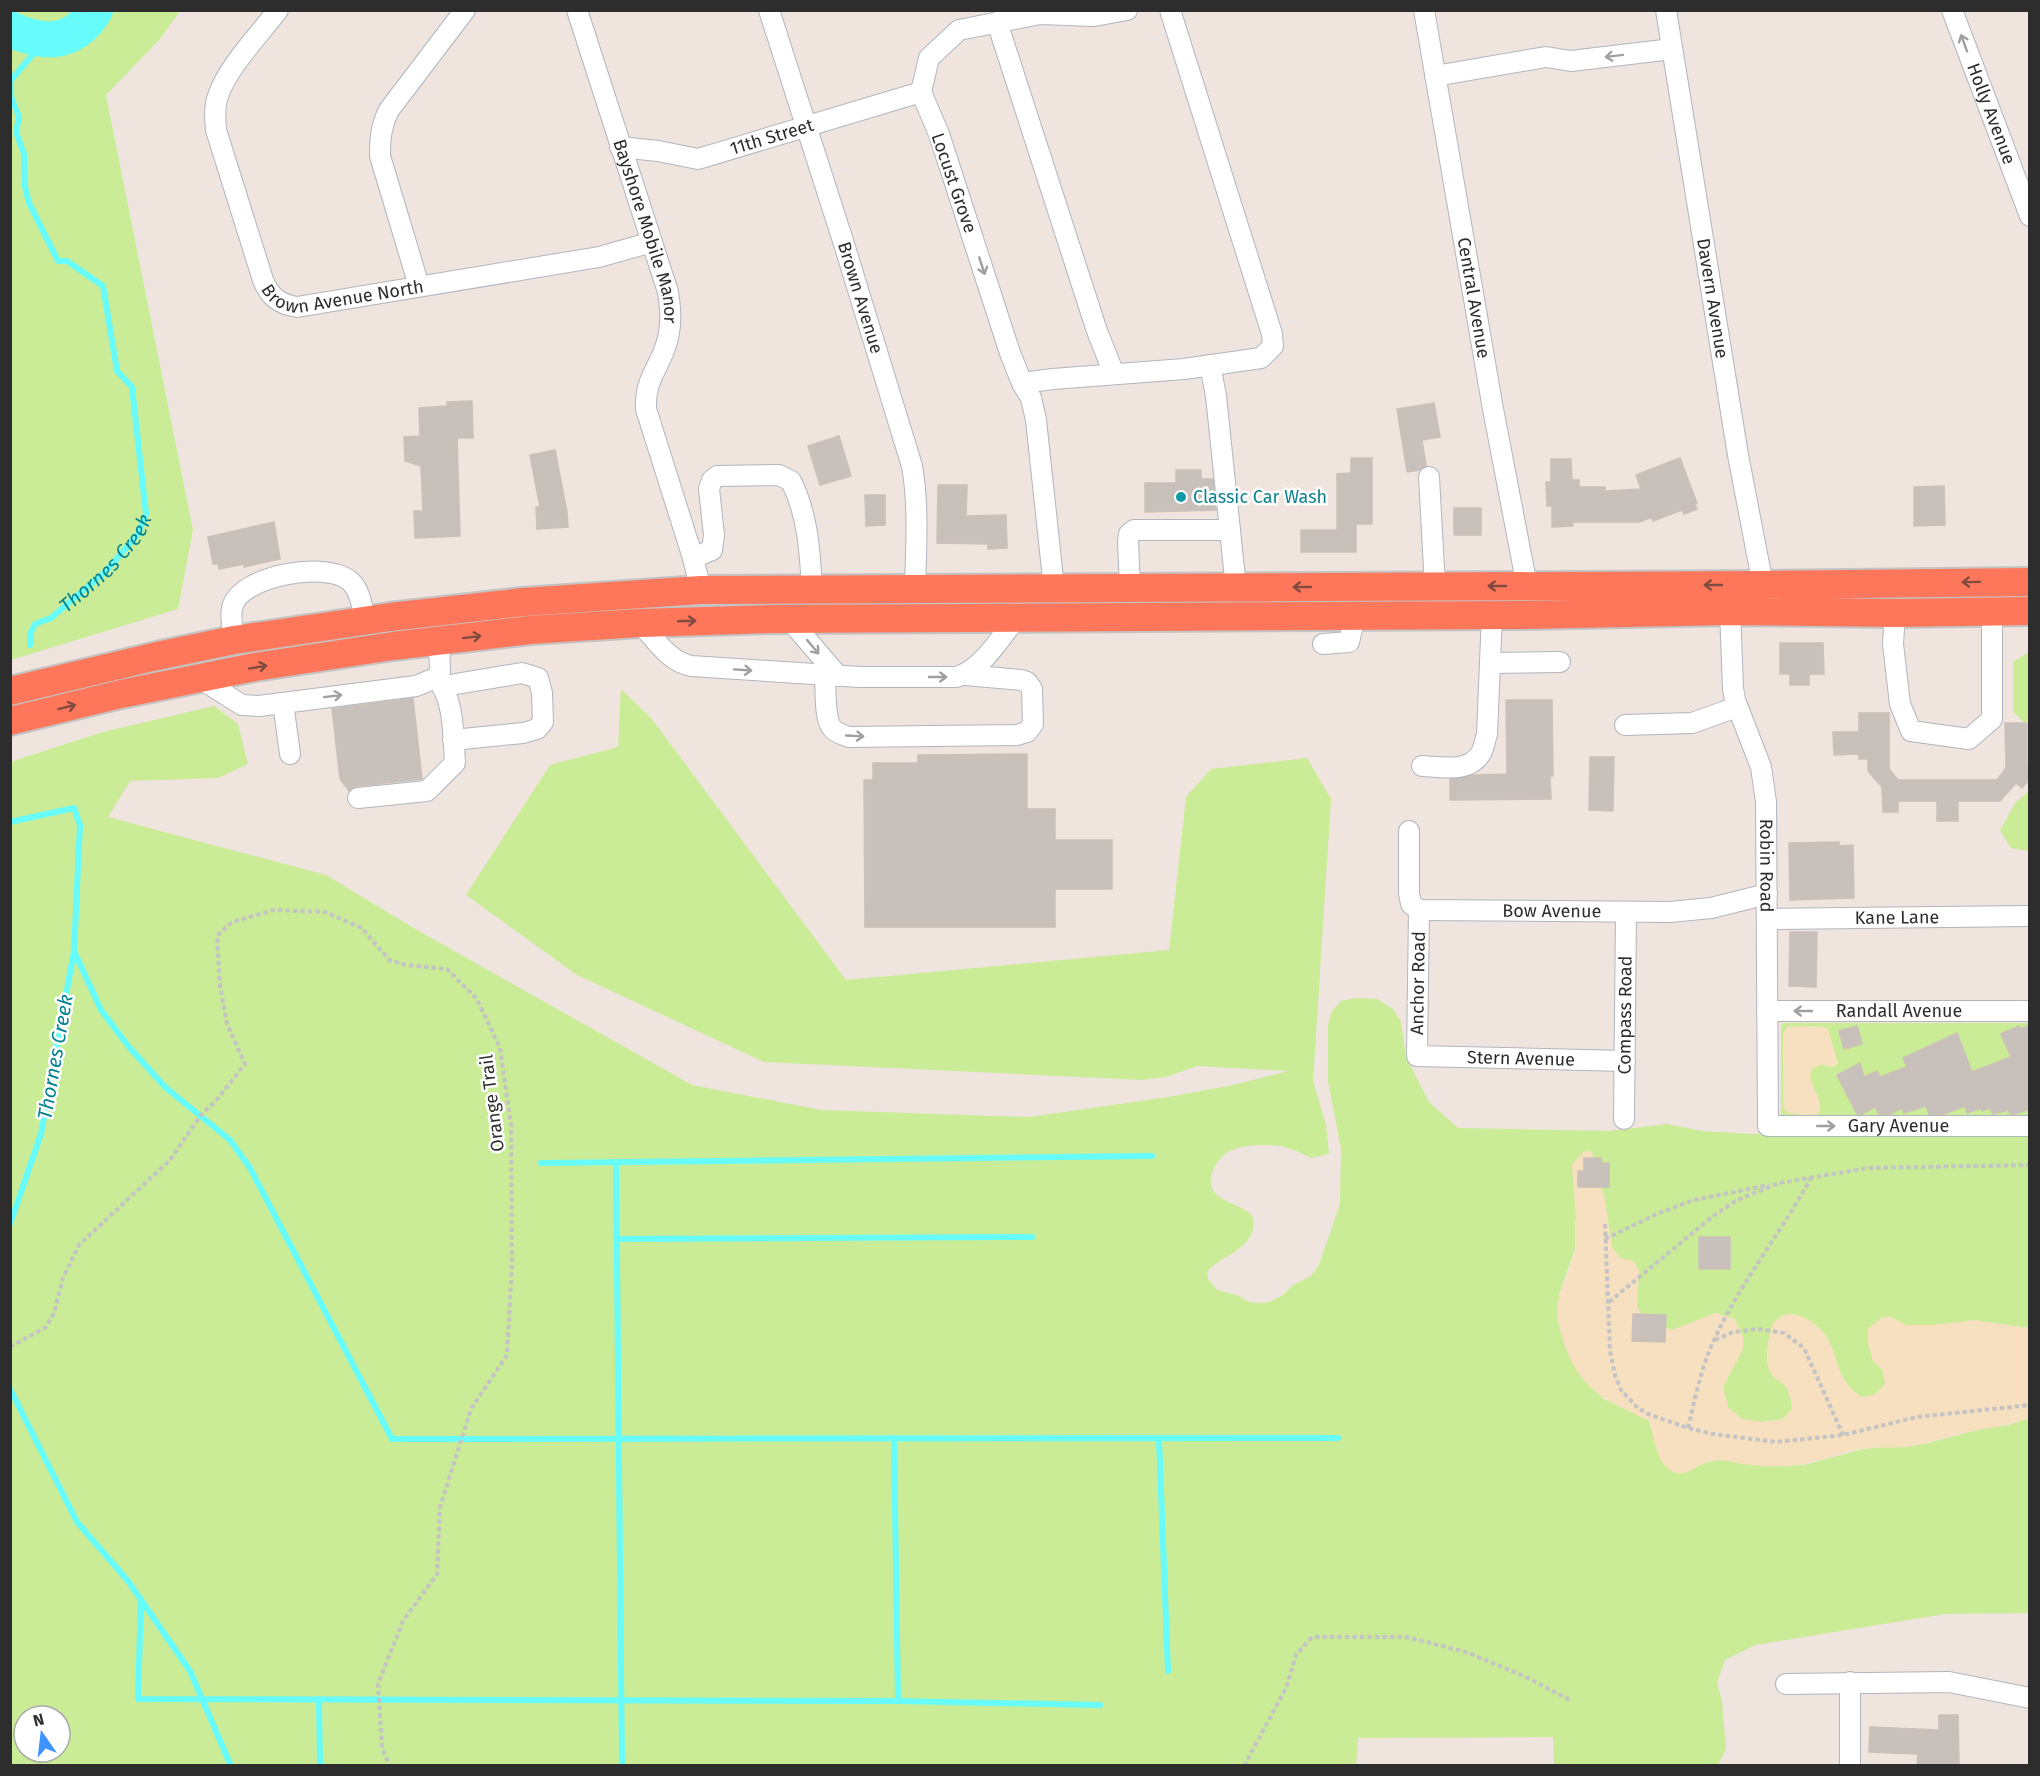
<svg xmlns="http://www.w3.org/2000/svg" width="2040" height="1776" font-family="'Fira Sans',sans-serif">
<style>
.green{fill:#caec96;fill-rule:evenodd}
.sand{fill:#f7e0bf}
.lines{fill:none;stroke-linecap:round;stroke-linejoin:round}
.stream{stroke:#68fbfc;stroke-width:6}
.river{stroke:#68fbfc;stroke-width:36}
.building{fill:#c8c0ba;stroke:#ccc0b8;stroke-width:1.5}
.minor-casing{stroke:#afb6be;stroke-width:22}
.highway-casing{stroke:#c4c4c4;stroke-width:32}
.path{stroke:#c4c4c4;stroke-width:4;stroke-dasharray:4.5 3;stroke-linecap:butt}
.minor{stroke:#fff;stroke-width:20}
.highway{stroke:#ff775b;stroke-width:28}
.oneway{stroke:#a0a0a0}
.oneway2{stroke:#814b3f}
.culture-dot{fill:#0f9aa8;stroke:#fff;stroke-width:2}
.labels{text-anchor:middle;dominant-baseline:central;stroke-width:5;stroke-linejoin:round;paint-order:stroke}
.street-label{font-size:18px;fill:#2d2d2d;stroke:#fff}
.culture-label{font-size:18px;fill:#0d838f;stroke:#fff;text-anchor:start}
.water-label{font-size:20px;font-style:italic;fill:#03838f;stroke:#fff}
</style>
<rect width="100%" height="100%" fill="#f0e4df"/>
<path class="green" d="M11 10 180 11 160 39 106 95 193 530 178 609 11 660Z
M2029 652V727L2013 712V662Z
M621 689 651 718 846 980 1169 950 1186 797 1211 769 1307 758 1331 799 1313 1081 1326 1125 1329 1154 1311 1158C1296 1150 1281 1144 1263 1145 1253 1145 1241 1146 1232 1150 1217 1156 1202 1182 1217 1195 1226 1203 1240 1205 1249 1213 1254 1217 1254 1223 1253 1229 1248 1251 1220 1256 1207 1272L1208 1279 1217 1290 1237 1295 1247 1301 1256 1303 1270 1302 1283 1295 1293 1285 1311 1276 1319 1265 1340 1204 1341 1149 1328 1081V1024L1332 1011 1341 1001 1355 998 1377 999 1393 1009 1401 1022 1406 1057 1429 1102 1458 1128 1609 1131 1667 1124 1702 1131 1753 1134 2029 1123V1328L2009 1326 1906 1325 1888 1316 1873 1361 1883 1370 1885 1384 1874 1395 1862 1397C1841 1385 1835 1360 1827 1337L1773 1323C1769 1339 1761 1364 1775 1378 1777 1380 1780 1381 1782 1383 1790 1390 1791 1399 1792 1409L1783 1419 1762 1422 1742 1419 1728 1407 1723 1387 1743 1349V1337L1716 1313 1673 1330 1645 1323 1637 1306 1639 1270 1633 1261 1620 1258 1612 1247 1604 1195 1575 1221V1249L1559 1295 1602 1398 1649 1421 1656 1445 1685 1473C1702 1462 1719 1456 1739 1463L1804 1465 1859 1450 1885 1446 1907 1447 1928 1443 1981 1429 2009 1425 2029 1418V1613L1945 1614 1755 1645 1725 1660 1717 1683 1722 1701 1726 1749 1718 1765H1554L1553 1737 1358 1738 1356 1766 11 1765 10 762 103 732 214 706 238 724 248 764 218 778 130 781 108 817 326 875 417 930 692 1085 821 1110 1029 1117 1168 1097 1233 1085 1289 1071 1197 1066 1166 1077 1142 1080 764 1062 577 975 466 895 550 765 618 747ZM24 1716H60V1752H24Z
M2029 791 2030 851H2029L2011 848 2000 830 2016 802Z
M1783 1023H2029V1115L1784 1117 1781 1114V1026Z"/>
<path class="sand" d="M1806 1026 1823 1027 1828 1029 1838 1063 1834 1067 1820 1065 1811 1070C1807 1086 1825 1099 1819 1114L1801 1115 1788 1113 1783 1107V1033L1787 1027Z
M1590 1150 1596 1162 1595 1172 1604 1195 1612 1247 1620 1258 1633 1261 1639 1270 1637 1306 1645 1323 1673 1330 1716 1313 1735 1319 1743 1337V1349L1723 1387 1728 1407 1742 1419 1762 1422 1783 1419 1792 1409C1791 1399 1790 1390 1782 1383 1780 1381 1777 1380 1775 1378 1761 1364 1769 1339 1773 1323 1776 1321 1780 1316 1784 1315 1798 1310 1821 1326 1827 1338 1841 1361 1835 1381 1862 1397L1874 1395 1885 1384 1883 1370 1873 1361 1868 1343V1329L1882 1317 1893 1318 1906 1325H1932L1974 1320 2029 1328V1418C2007 1426 1986 1428 1963 1433 1945 1437 1928 1444 1910 1446 1893 1449 1877 1446 1859 1449 1835 1454 1813 1464 1788 1466 1773 1467 1758 1466 1743 1464 1731 1462 1724 1458 1711 1460 1698 1463 1687 1478 1674 1472 1654 1463 1656 1438 1649 1421 1606 1400 1578 1390 1563 1340 1561 1331 1556 1319 1557 1309 1559 1287 1572 1268 1575 1248 1578 1221 1573 1192 1572 1165L1583 1152Z"/>
<g class="lines">
<g class="stream">
<path id="s1" d="M30 645 31 632 35 624 51 618 106 571 138 534 146 514 132 387 117 371 103 286 67 261H58L29 203 25 187 24 154 16 132 19 117 11 97V80L45 40"/>
<path d="M10 822 74 808 80 825 74 951 41 1134 10 1224"/>
<path d="M74 951 101 1010 129 1047 165 1087 230 1140 250 1168 392 1439 1338 1438"/>
<path d="M616 1162 622 1766"/>
<path d="M541 1163 1152 1156"/>
<path d="M616 1239 1032 1237"/>
<path d="M10 1389 77 1522 128 1581 190 1671 231 1766"/>
<path d="M894 1438 898 1701"/>
<path d="M1159 1438 1168 1671"/>
<path d="M141 1599 138 1699 898 1701 1100 1705"/>
<path d="M319 1700 320 1766"/>
</g>
<path class="river" d="M10 29C44 45 74 45 95 10"/>
</g>
<path class="building" d="M472 401 473 438H457L460 536 415 538 414 511H423L421 466 405 461 404 437 420 436 419 408 447 406V402Z
M1434 403 1440 437 1422 440 1426 466 1420 470 1407 472 1397 409Z
M839 436 851 476 820 485 808 446Z
M555 450 567 512 568 527 537 529 536 507H540L530 455Z
M1351 458H1372V524H1356V552H1301V530H1337V474L1351 473Z
M1680 458 1697 503 1695 504 1697 509 1684 514 1682 510 1653 521 1652 517 1640 522H1573V526L1552 527V506H1547L1546 482H1551V459H1571L1572 480H1579V487H1605V491L1641 489 1636 475Z
M1176 470H1201V479H1213L1216 510 1145 512V483H1176Z
M938 485H967L966 516 1006 515 1007 548 988 549V544L937 543Z
M1944 486 1945 525 1914 526V487Z
M865 495H885V525L866 526Z
M1454 508H1481V535H1454Z
M274 522 280 559 244 567V564L219 569 218 564H213L208 537Z
M1780 643H1823L1824 674H1809V685H1790V674H1780Z
M413 698 422 779 357 786 349 791 340 779 332 709Z
M1506 700H1552L1553 776H1550L1551 799 1450 800V779L1474 775 1507 774Z
M1859 713H1889V769L1898 780H1997L2006 768 2005 723H2027V763H2030V779L2022 788 2016 783 2000 801H1958V821H1937V801H1898V812H1883L1882 787 1868 771V759H1859V754L1834 755 1833 732H1859Z
M1027 754V809H1055V840H1112V889H1055V927H865L864 780H873V763H918V755Z
M1590 757H1614L1613 811 1589 810Z
M1839 842V846L1853 845 1854 898 1790 900 1789 843Z
M1790 932H1817L1816 987 1789 986Z
M2030 1025V1109L2015 1114H2010L2008 1110 1993 1114 1990 1108 1982 1111 1981 1108 1967 1113 1965 1106 1944 1114H1929L1926 1106 1904 1113 1902 1108 1890 1114H1879L1875 1107 1862 1114H1857L1837 1075 1860 1063 1864 1077 1877 1071 1880 1077 1907 1067 1903 1058 1957 1033 1972 1072 2011 1057 2001 1034 2019 1026 2020 1029Z
M1857 1026 1862 1044 1844 1049 1839 1031Z
M1584 1158H1601V1163H1609V1187H1578V1171H1584Z
M1699 1237H1730V1269H1699Z
M1633 1314 1666 1315 1665 1342 1632 1341Z
M1939 1715H1958L1959 1766H1917L1918 1754 1869 1752 1870 1727 1939 1730Z"/>
<g class="lines">
<defs>
<g id="minor">
<path id="s2" d="M278 10C259 35 227 68 218 96 214 107 215 119 216 130L263 280C270 297 279 304 297 307L599 257 652 242"/>
<path id="s3" d="M577 10 668 292C671 311 672 329 665 348 656 373 645 380 646 409L693 558 701 590"/>
<path id="s4" d="M769 10 844 244 912 466C919 506 916 548 915 589"/>
<path id="s5" d="M1424 10 1493 409 1527 586"/>
<path id="s6" d="M1666 10 1738 455 1763 585"/>
<path id="s7" d="M1952 10 2030 216"/>
<path d="M997 22 1097 331 1114 374"/>
<path d="M1435 76 1546 57 1571 61 1672 49"/>
<path id="s8" d="M620 147 658 151 698 159 921 92"/>
<path d="M419 286 380 156C380 139 381 125 389 110L465 10"/>
<path d="M1210 365 1216 396 1236 588"/>
<path d="M1022 383 1053 379 1184 369 1261 358 1273 346 1272 334 1170 10"/>
<path d="M1429 477 1435 587"/>
<path d="M693 558 712 550 714 535 709 489 712 480 717 476 779 475 791 481C808 515 810 552 812 589"/>
<path d="M1054 588 1036 420 1031 398 1022 383 1010 353 939 134 921 92 929 58 959 30 1040 14 1094 16 1127 10"/>
<path d="M1130 588 1128 541 1129 534 1134 530H1230"/>
<path id="s9" d="M1730 611 1733 688 1735 700 1761 767 1766 802 1768 1126H2030"/>
<path d="M1895 613 1893 644 1900 704 1911 731 1969 739 1992 719V611"/>
<path d="M789 619 838 676"/>
<path d="M640 623C655 639 668 661 691 666L860 677H956C981 671 1001 637 1017 617"/>
<path d="M234 640C233 631 230 618 232 608 239 575 329 560 351 582 361 592 362 607 365 621"/>
<path d="M1323 644 1349 642 1355 616"/>
<path d="M1491 663 1560 662"/>
<path d="M825 675C826 688 824 718 832 728 836 733 843 735 849 737L1017 735 1027 732 1033 724 1032 689 1027 682 1021 680 966 675"/>
<path d="M199 678 242 705 259 706 416 686 438 677 440 672 439 641"/>
<path d="M444 686 522 673 538 678 542 693 543 722 537 729 523 733 453 740"/>
<path d="M283 703 290 754"/>
<path d="M1625 725 1692 723 1737 707"/>
<path d="M1422 766C1441 767 1470 773 1481 753 1484 748 1485 740 1487 734L1492 615"/>
<path d="M358 798 427 791 455 763C453 736 455 699 436 678"/>
<path id="s10" d="M1409 831V893L1411 904 1419 910 1670 912 1711 908 1767 894"/>
<path id="s11" d="M1419 910 1417 1056 1625 1061"/>
<path id="s12" d="M1767 919 2030 916"/>
<path id="s13" d="M1767 1011H2030"/>
<path id="s14" d="M1624 1119 1626 912"/>
<path d="M1850 1682V1766"/>
<path d="M1786 1684 1949 1682 2030 1698"/>
</g>
<path id="highway" d="M10 691 157 656 234 640 390 617 523 602 701 590 1763 585 2030 582
M10 721 121 694 255 667 393 646 530 630 640 623 771 619 1523 615 1730 611 1895 613 2030 611"/>
</defs>
<use href="#minor" class="minor-casing"/>
<use href="#highway" class="highway-casing"/>
<path class="path" d="M1605 1224 1610 1351 1615 1375 1621 1390 1638 1408 1648 1414 1688 1428 1713 1434 1776 1442 1843 1435 1917 1417 2030 1405
M1605 1239 1659 1213 1694 1200 1769 1185
M1609 1302 1712 1217 1737 1200 1779 1183 1868 1168 2030 1165
M1715 1340 1733 1332 1758 1329 1784 1333 1804 1348 1843 1435
M10 1347 46 1327 54 1313 63 1278 79 1245 170 1160 201 1115 215 1102 245 1064 227 1024 220 986 217 936 232 922 274 910 325 912 362 928 389 960 406 965 447 969 477 999 500 1048 511 1125 512 1263 507 1355 471 1409 440 1507 437 1574 403 1621 378 1684 382 1748 390 1766
M1688 1428C1695 1399 1701 1368 1714 1340 1740 1283 1781 1233 1811 1178
M1244 1766 1286 1688 1296 1655 1312 1637H1406L1466 1652 1524 1676 1570 1700"/>
<use href="#minor" class="minor"/>
<use href="#highway" class="highway"/>
</g>
<defs><path id="oneway-shaft" d="M-6 0H5M1.5-3L5.5 0L1.5 3" fill="none" stroke-width="1.6" stroke-linecap="round" stroke-linejoin="round" transform="scale(1.5)"/></defs>
<g class="oneway">
<use href="#oneway-shaft" transform="translate(1964 43) rotate(-110)"/>
<use href="#oneway-shaft" transform="translate(1614 56) rotate(173)"/>
<use href="#oneway-shaft" transform="translate(982 266) rotate(72)"/>
<use href="#oneway-shaft" transform="translate(813 647) rotate(50)"/>
<use href="#oneway-shaft" transform="translate(743 670) rotate(4)"/>
<use href="#oneway-shaft" transform="translate(938 677)"/>
<use href="#oneway-shaft" transform="translate(333 696) rotate(-7)"/>
<use href="#oneway-shaft" transform="translate(855 736) rotate(3)"/>
<use href="#oneway-shaft" transform="translate(1803 1011) rotate(-180)"/>
<use href="#oneway-shaft" transform="translate(1826 1126)"/>
</g>
<g class="oneway2">
<use href="#oneway-shaft" transform="translate(1971 582) rotate(179)"/>
<use href="#oneway-shaft" transform="translate(1713 585) rotate(180)"/>
<use href="#oneway-shaft" transform="translate(1497 586) rotate(180)"/>
<use href="#oneway-shaft" transform="translate(1302 587) rotate(180)"/>
<use href="#oneway-shaft" transform="translate(687 621) rotate(-2)"/>
<use href="#oneway-shaft" transform="translate(472 637) rotate(-7)"/>
<use href="#oneway-shaft" transform="translate(258 667) rotate(-10)"/>
<use href="#oneway-shaft" transform="translate(67 707) rotate(-14)"/>
</g>
<circle class="culture-dot" cx="1181" cy="497" r="6"/>
<g class="labels">
<g class="street-label">
<text stroke="none"><textPath href="#s7" startOffset="111">Holly Avenue</textPath></text>
<text stroke="none"><textPath href="#s8" startOffset="156">11th Street</textPath></text>
<text transform="translate(954 183) rotate(71)">Locust Grove</text>
<text stroke="none"><textPath href="#s3" startOffset="232">Bayshore Mobile Manor</textPath></text>
<text stroke="none"><textPath href="#s2" startOffset="387">Brown Avenue North</textPath></text>
<text stroke="none"><textPath href="#s4" startOffset="302">Brown Avenue</textPath></text>
<text stroke="none"><textPath href="#s6" startOffset="292">Davern Avenue</textPath></text>
<text stroke="none"><textPath href="#s5" startOffset="292">Central Avenue</textPath></text>
<text stroke="none"><textPath href="#s9" startOffset="260">Robin Road</textPath></text>
<text stroke="none"><textPath href="#s10" startOffset="216">Bow Avenue</textPath></text>
<text stroke="none"><textPath href="#s12" startOffset="130">Kane Lane</textPath></text>
<text transform="translate(1418 983) rotate(-89)">Anchor Road</text>
<text stroke="none"><textPath href="#s13" startOffset="132">Randall Avenue</textPath></text>
<text stroke="none"><textPath href="#s14" startOffset="104">Compass Road</textPath></text>
<text stroke="none"><textPath href="#s11" startOffset="250">Stern Avenue</textPath></text>
<text transform="translate(492 1103) rotate(-97)">Orange Trail</text>
<text stroke="none"><textPath href="#s9" startOffset="651">Gary Avenue</textPath></text>
</g>
<g class="culture-label">
<text x="1193" y="497">Classic Car Wash</text>
</g>
<g class="water-label">
<text stroke="none"><textPath href="#s1" startOffset="117">Thornes Creek</textPath></text>
<text transform="translate(55 1057) rotate(-80)">Thornes Creek</text>
</g>
</g>
<rect width="2040" height="1776" fill="none" stroke="#2d2d2d" stroke-width="24"/>
<g transform="translate(42 1734) rotate(346)"><circle r="28" fill="#ffffff" stroke="#ababab" stroke-width="1.5"/>
<path d="M0-4.5L10 22L0 15L-10 22Z" fill="#3d93ff"/>
<text y="-9" font-size="16" font-weight="bold" text-anchor="middle" fill="#2d2d2d">N</text>
</g>
</svg>
